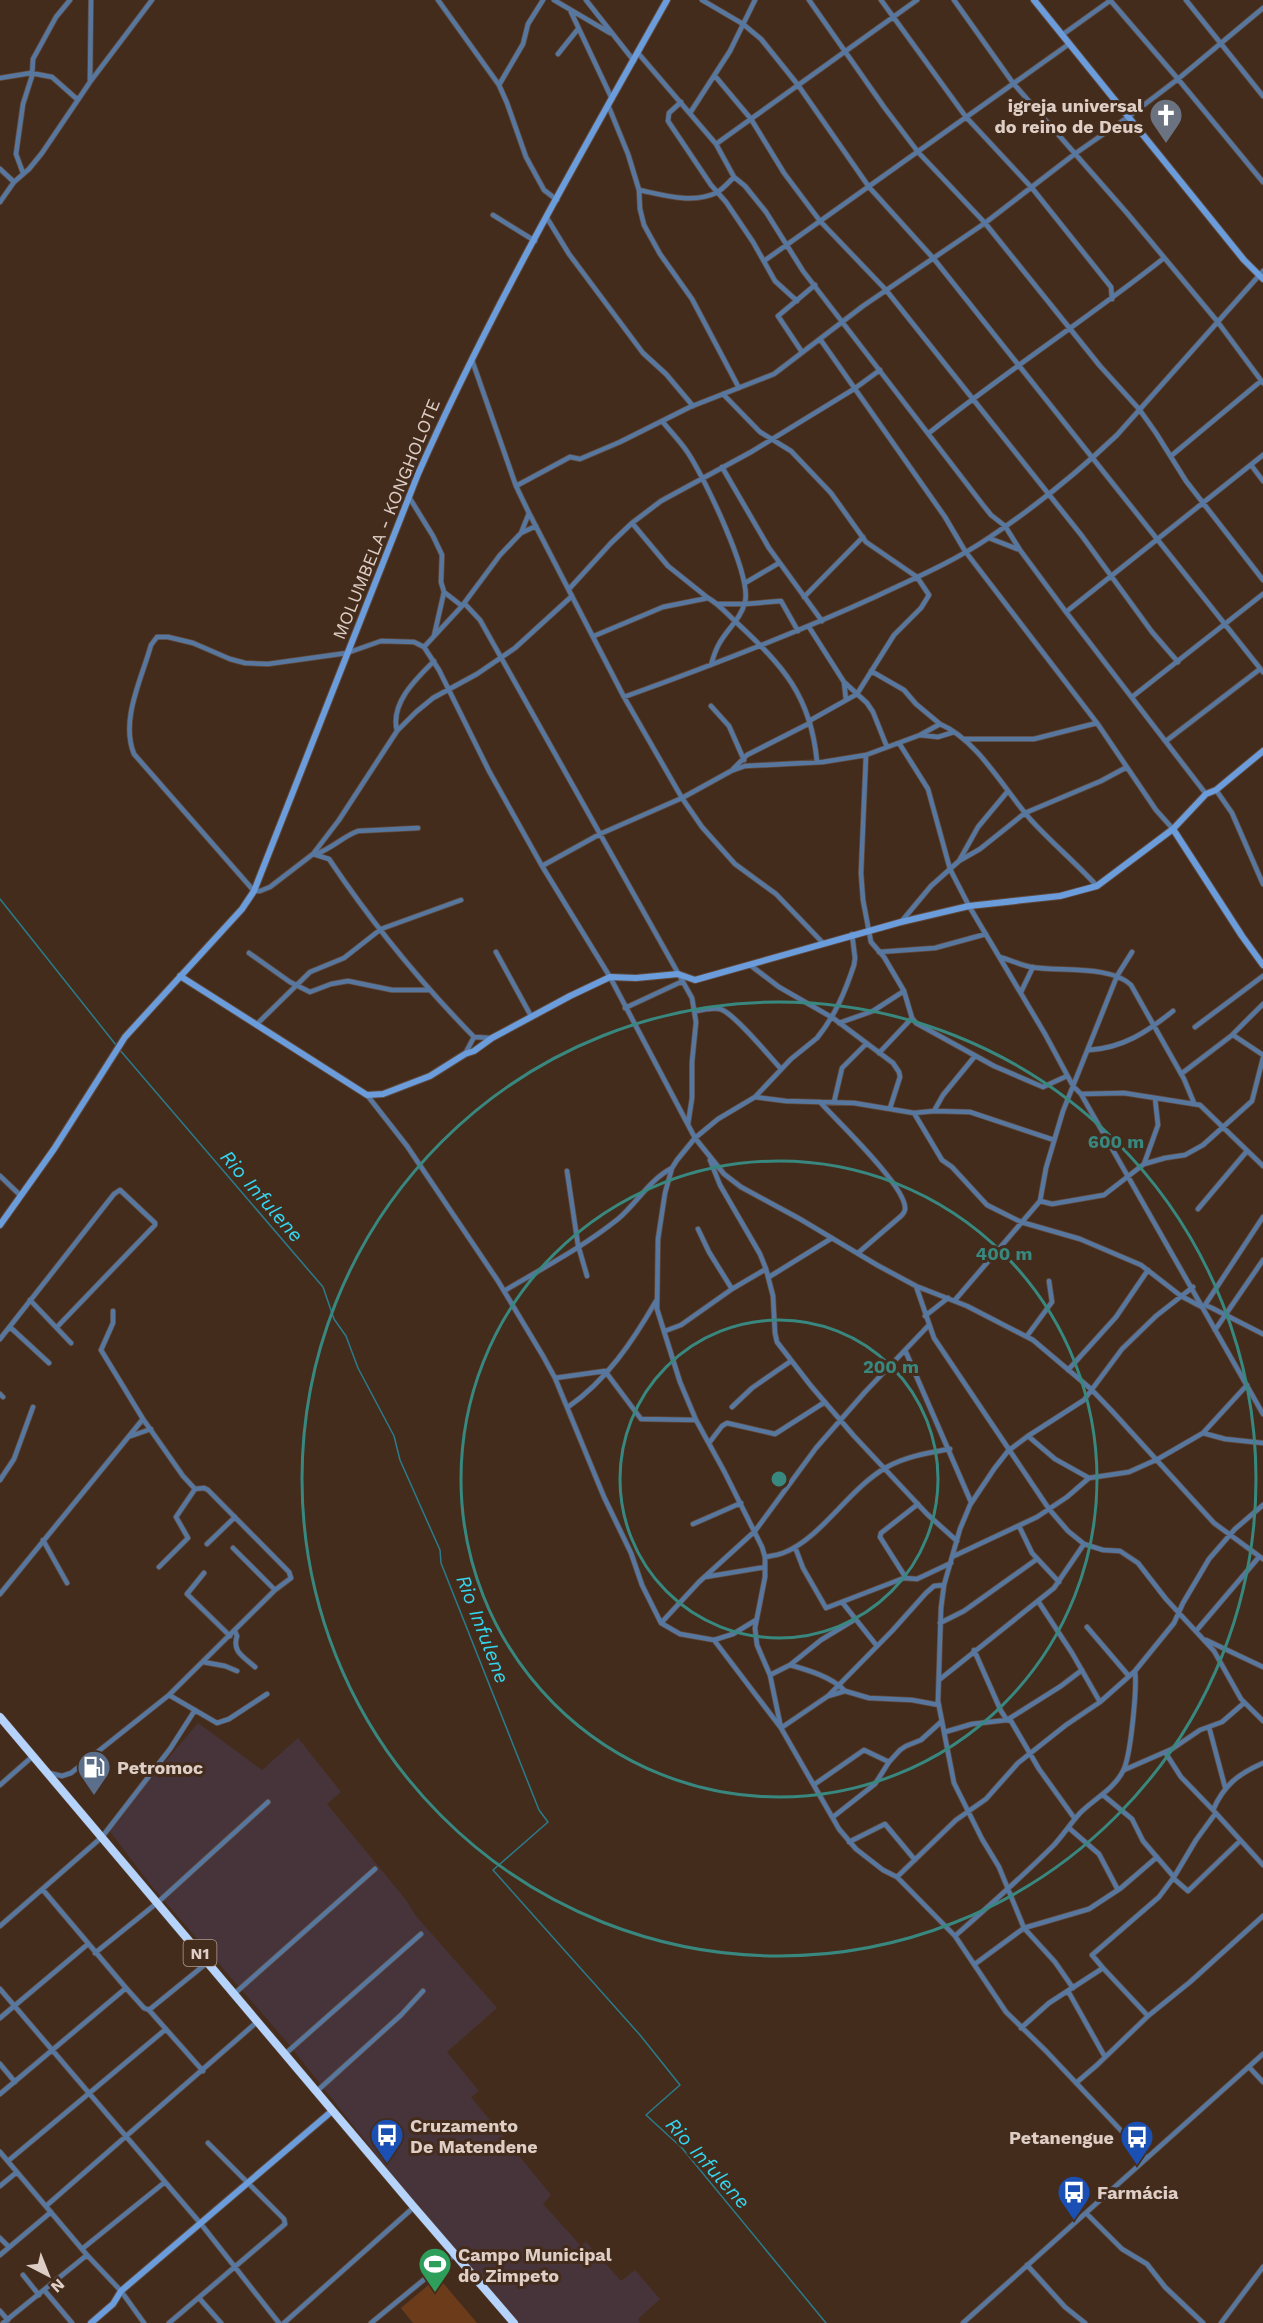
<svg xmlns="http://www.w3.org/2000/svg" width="1263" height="2323" font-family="'Work Sans',sans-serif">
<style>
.commercial{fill:#47343a}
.green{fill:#6c3c1a}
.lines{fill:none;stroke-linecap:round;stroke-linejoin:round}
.stream{stroke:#297c8b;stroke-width:1.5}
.street-casing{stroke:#60493b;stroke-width:6}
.secondary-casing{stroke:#60493b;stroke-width:8}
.highway-casing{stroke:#60493b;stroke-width:9}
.street{stroke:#58779f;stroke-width:4.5}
.secondary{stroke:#6b9ddd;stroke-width:6}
.highway{stroke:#b6d4fb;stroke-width:8}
.ring{fill:none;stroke:#38887f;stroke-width:3}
.labels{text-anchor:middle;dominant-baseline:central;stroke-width:6;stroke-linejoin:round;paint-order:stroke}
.shield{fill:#442c1d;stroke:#b09d93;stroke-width:1.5}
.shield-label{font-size:16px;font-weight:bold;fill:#decec5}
.poi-label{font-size:18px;font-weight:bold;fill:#decec5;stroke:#442c1d;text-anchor:start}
.street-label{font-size:18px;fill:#decec5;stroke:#442c1d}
.water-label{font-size:20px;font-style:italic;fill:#33d5ef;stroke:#442c1d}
.centre{fill:#38887f;stroke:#442c1d;stroke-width:3}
.ring-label{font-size:18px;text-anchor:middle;font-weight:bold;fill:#38887f;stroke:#442c1d;stroke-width:6;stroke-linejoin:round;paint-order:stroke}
</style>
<rect width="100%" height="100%" fill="#442c1d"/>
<path class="commercial" d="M198 1723 262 1770 298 1738 341 1792 327 1804 406 1900 416 1916 497 2008 447 2052 479 2091 471 2097 551 2195 543 2204 581 2246 586 2242 621 2281 635 2270 660 2299 638 2319 640 2323H516L432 2225 287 2042 154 1889 108 1829Z"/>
<path class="green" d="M438 2277 477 2323H413L401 2308Z"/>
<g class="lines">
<path class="stream" d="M0 899 116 1045
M119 1049 323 1287 334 1319 346 1336 358 1368 394 1436 400 1460 440 1550 441 1563 539 1810 548 1822 493 1870 640 2035 680 2085 646 2115 682 2148 826 2323"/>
<defs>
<path id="street" d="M438 0 499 85 507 103 526 157 544 190 557 200
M554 0 610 33
M586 0 634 61
M702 0 743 24 761 39 798 85 869 187 934 259 1263 672
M809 0 884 107 918 152 985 223 1100 366 1139 409 1156 433 1186 481 1263 580
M881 0 966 117 1032 188 1111 287 1112 299
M954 0 1013 83 1127 213 1217 321 1263 383
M1110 0 1178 79 1263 182
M1186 0 1263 96
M571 12 612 99
M1062 35 1111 0
M638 53 716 144 734 177 745 186 766 212 803 271 983 505 991 515 1005 526 1020 550 1066 612 1206 794
M558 54 578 29
M715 76 751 119 784 173 820 221 886 290 1082 536 1152 632 1178 662
M0 78 31 73 52 77 78 100
M90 81 91 0
M499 85 523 44 528 24 543 0
M681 102 669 113 668 121 711 185 726 202 753 242 775 281 797 301
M608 105 628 154 639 190 640 209 644 225 660 254 692 299 739 388
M690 113 730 51 755 0
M716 144 917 0
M0 169 14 182
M23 173 16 154 23 104 32 76 33 59 56 17 70 0
M639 190C663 195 692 204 716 193 722 190 729 182 734 177
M0 202 14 182 29 169 42 153 90 82 152 0
M493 215 535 241
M547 218 569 254 643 353 666 374 693 406
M764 261 1069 44
M820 339 945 517 965 551 1097 723 1156 810 1173 829
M802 352 778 316 815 285
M472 360 516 486 529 513 624 697 682 798 702 827 735 864 776 894 823 943
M723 394 760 432 791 451 831 493 866 542 917 577 929 595 921 608 894 635 857 694 809 721
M662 421C670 431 681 442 688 453 704 477 752 576 745 602 741 619 727 629 719 644 715 651 713 658 711 665
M929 433C1005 372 1087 319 1164 258
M1171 456 1261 381
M1251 465 1263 481
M722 467 769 548 822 621
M516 486 570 457 580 459 620 442 690 407 774 374 863 306 985 223 1076 153 1128 117 1178 79 1263 8
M409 497 433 536 442 555 441 582 444 592 434 636
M632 523 668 566 708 598
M521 533 536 526
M989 538 1020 550
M745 583 779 563
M569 589 611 543 632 523 661 501 751 452 854 389 880 370
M444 592 462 606
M572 596 515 648 477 674 433 698 416 712 397 731 339 820 313 854 270 887 260 891H254L134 754C120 720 142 678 151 645L157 637H168L193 643 230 659 245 663 268 664 347 653 381 641 414 642 424 647 439 670 489 771 542 866 610 977 695 1138 724 1174 741 1187 800 1219 877 1265 916 1286 967 1306 1033 1340 1091 1389 1112 1411 1214 1523 1263 1559
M804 597 863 537
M465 604 480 620 692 998 696 1022 692 1062V1098L688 1124
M718 604H745L781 601 798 631
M1066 612 1263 455
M809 627 844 682 867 703 873 712 887 747
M594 636 663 607 708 598C719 604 726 613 736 622 782 665 811 695 817 762
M424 647 462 606 500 555 521 533 529 513
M871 671 904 690 916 704 940 724
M844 682 846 700
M624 697C710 666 794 634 877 596 915 578 955 561 990 537 1035 507 1078 472 1117 435L1263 271
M1132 697 1263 594
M711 706 729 726 744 760
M397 731C390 703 416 679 434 661
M920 735 938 737 954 732
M964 739H1034L1097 723
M1166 741 1260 669
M899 743 928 789 950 869 969 906 1045 1034 1073 1086 1081 1094 1263 1414
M866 755 861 873 863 900 871 942 884 957 904 991 912 1018 916 1023 994 1066 1043 1087 1067 1076
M733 769 747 755 810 723
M1216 790 1232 813 1263 884
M313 854 329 859C372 923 420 982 474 1037L491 1038
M316 854C333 848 342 837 358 831L418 828
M959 861 980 849 1025 813 1101 781 1127 767
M542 866 600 834 682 798 731 771 745 766 823 762 866 755 920 735 940 724C978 740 1005 791 1031 820 1052 843 1076 863 1097 886
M901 922 931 886 959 861 978 827 1008 791
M852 934 855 958 854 965C845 992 835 1016 817 1038L791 1059 755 1097 718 1119 695 1138 677 1160 672 1168 665 1193 658 1239 657 1309 680 1382 696 1420 724 1471 762 1547 765 1557V1577L755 1628 757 1645 770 1675 781 1728 839 1829 856 1849 883 1870 897 1877 955 1936 1006 2012 1046 2051 1147 2158
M496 952 531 1016
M879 952 935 948 986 934
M249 953 290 982 310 992 331 984 348 981 392 990H429
M1000 957C1010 960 1021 965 1031 967 1059 972 1111 965 1131 985L1184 1079 1194 1103
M750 965 779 987 833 1018 893 1063 899 1072 900 1077 890 1108
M1021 992 1033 967
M625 1008 683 981
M696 1011C703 1010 713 1007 720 1009 733 1012 770 1057 781 1069
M839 1023 873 1011 904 991
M256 1025 310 972 344 958 381 929 461 900
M1195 1027 1263 976
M1233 1035 1263 1055
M1089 1050C1123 1048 1147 1032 1173 1011
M879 1053 912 1018
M465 1054 474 1037
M1181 1074 1231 1036 1263 1004
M1081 1094 1124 1093 1200 1105 1263 1166
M367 1095 407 1146 498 1281 543 1356 555 1378 604 1497 631 1553 642 1585 661 1623 680 1634 714 1640 733 1634 756 1620
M755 1097 786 1101 854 1103 914 1113 934 1111 970 1112 1054 1140
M820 1102C836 1120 907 1187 905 1209 905 1212 903 1214 901 1216L858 1253
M834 1102 842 1068 866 1044
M934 1111 943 1095 975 1056
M914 1113 942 1160 952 1167 987 1205 1021 1222 1080 1239 1141 1265 1181 1296 1202 1307 1205 1305 1212 1308 1263 1334
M710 1160 720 1185 760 1254 766 1269 773 1296 775 1333 777 1342 811 1386 854 1436 927 1514 957 1541
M1144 1164 1158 1125 1155 1098
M567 1171 578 1245 587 1276
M0 1176 21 1196
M1040 1201 1052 1204 1104 1195 1144 1164 1165 1158 1185 1155 1203 1145 1252 1101 1263 1058
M1198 1209 1247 1151
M698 1229 709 1252 732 1289
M769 1277 832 1238
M916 1286 934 1338 1049 1509 1068 1531 1084 1544 1103 1550 1120 1551 1138 1563 1166 1599 1214 1651 1241 1699 1263 1721
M504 1291C543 1268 583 1247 618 1219 637 1203 649 1180 672 1168
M30 1300 71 1343
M955 1300 1040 1201 1046 1168 1063 1111 1117 976 1132 952
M1205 1305 1263 1217
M925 1316 948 1298
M10 1327 49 1363
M1215 1330 1263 1260
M665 1331 681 1325 732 1289 766 1269
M1027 1336 1052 1302 1049 1281
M0 1339 114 1194 120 1190 155 1223V1225L57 1327
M905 1350 971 1502
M1068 1370 1116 1317 1148 1270
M555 1378 605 1371 641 1419 696 1420
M0 1394 3 1397
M568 1407C606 1381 633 1341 656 1301
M732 1407 752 1388 791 1361
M1203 1433 1225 1439 1263 1443
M131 1436 151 1429
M1028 1436 1055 1459 1089 1478
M709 1443 722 1426 727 1423 775 1434 825 1402
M0 1480 14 1459 33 1407
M693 1524 741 1503
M1019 1526 1032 1553 1059 1582
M43 1540 67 1583
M207 1544 235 1517
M795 1547 803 1568 826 1608 904 1578 917 1579 951 1563
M233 1548 275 1590
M954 1556 1037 1517 1067 1497 1089 1478 1129 1472 1158 1459 1203 1433 1247 1385
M765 1557C771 1556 778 1555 783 1553 821 1539 849 1488 887 1467 907 1456 928 1453 950 1449
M159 1567 188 1538 176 1517 195 1489
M204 1573 187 1594 230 1636
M705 1577 765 1567
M906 1578 880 1537 881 1533 918 1504
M0 1594 143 1419
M1038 1601 1072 1653 1100 1702
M842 1602 877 1646
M661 1623 699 1582 755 1531 816 1448 865 1392 928 1326
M940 1623 964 1611 1037 1559
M1087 1627 1128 1675
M235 1631 237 1636C232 1652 243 1656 255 1667
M1196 1631 1259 1557
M714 1640 781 1728 828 1696 845 1691 869 1698 912 1700 939 1705
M1206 1640 1263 1667
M974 1650 1001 1711 1007 1720 1061 1686 1082 1670
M203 1662 225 1666 237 1671
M790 1665C808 1670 832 1677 845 1691
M770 1675 790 1665 821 1640 854 1620
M939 1680 1054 1588 1084 1544
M169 1695 217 1723 229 1719 267 1694
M828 1696 892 1631 926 1593 934 1586 944 1585
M1209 1727 1225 1787
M945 1732 972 1724 1007 1720 1011 1721 1039 1769 1075 1819
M1165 1752 1181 1777 1213 1810
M1263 1763C1238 1774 1224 1785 1213 1810L1263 1865
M1124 1770 1172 1749 1200 1730 1222 1722 1244 1703
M49 1773 62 1776 71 1773 169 1695 275 1590 291 1578 289 1572 208 1490 204 1488 195 1489 183 1476 143 1419 101 1350 113 1323V1311
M815 1784 864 1750 889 1762
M0 1785 33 1756
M1103 1795 1132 1819 1143 1841 1174 1877
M833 1817 875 1784 889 1762 900 1750 906 1746 921 1740 942 1721
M1069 1828 1099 1854 1118 1890
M849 1842 885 1824 915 1860
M897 1877 956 1820 986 1799 1018 1763 1066 1725 1100 1702 1135 1671
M1173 1878 1188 1891 1240 1841
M43 1890 126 1988 144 2008 149 2010 203 2071
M0 1926 102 1837 170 1749 195 1710
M955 1936C989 1906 1022 1877 1054 1845 1063 1835 1071 1823 1080 1813 1094 1799 1114 1789 1123 1771 1131 1756 1137 1688 1135 1671L1174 1623 1183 1603 1209 1559 1235 1529 1263 1505
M95 1953 157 1903 268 1802
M975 1964 1024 1928 1089 1909 1121 1888 1157 1857
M1103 1968 1148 2016
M1073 1988 1055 1962 1024 1928 999 1867 982 1839 954 1783 938 1701 941 1608 944 1585 960 1529 970 1505 994 1469 1008 1451 1028 1436 1084 1400 1122 1349 1156 1316 1193 1287
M0 1989 201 2224 279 2323
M1068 1991 1105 2057
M234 1994 375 1869
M149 2010 208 1962
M0 2018 88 1944
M1021 2028 1049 2003 1103 1968 1092 1955 1159 1897 1174 1877 1196 1840 1215 1814
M285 2054 421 1934
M0 2064 15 2082
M1249 2067 1263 2082
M1076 2083 1097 2065 1148 2016 1190 1982 1263 1916
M317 2091 401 2015 423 1991
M0 2094 126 1988
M0 2152 87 2255 121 2291 144 2323
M8 2161 166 2029
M0 2186 17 2172
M46 2206 257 2022
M1086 2213 1122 2249 1147 2264 1165 2287 1203 2323
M0 2238 9 2247
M82 2249 165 2182
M0 2255 51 2212
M1027 2265 1065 2307 1085 2323
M23 2275 39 2295
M45 2291 72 2323
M199 2298 221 2323
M0 2311 8 2320
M3 2323 87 2255
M169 2323 285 2224 284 2219 208 2143
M284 2323 414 2207
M371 2323 454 2255
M963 2323 1263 2054
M1221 2323 1263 2267"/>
<path id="secondary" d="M1034 0 1244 260 1263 279
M1173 829 1242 936 1263 965
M180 976 367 1095 383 1094 430 1076 465 1054 474 1051 492 1038 570 996 610 977 636 978 678 974 695 980 901 922 969 906 1060 896 1097 886 1173 829 1206 794 1216 790 1263 751
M0 1225 54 1149 125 1037 242 909 254 891 418 474C490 311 580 155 667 0
M91 2323 113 2304 121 2291 332 2111"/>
<path id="highway" d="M0 1717 414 2207 514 2323"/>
</defs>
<use href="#street" class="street-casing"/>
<use href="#secondary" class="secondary-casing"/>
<use href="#highway" class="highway-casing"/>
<use href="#street" class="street"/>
<use href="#secondary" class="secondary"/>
<use href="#highway" class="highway"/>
</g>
<g class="ring">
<circle cx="779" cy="1479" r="159"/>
<circle cx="779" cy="1479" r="318"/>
<circle cx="779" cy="1479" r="477"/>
</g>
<defs>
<symbol id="church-pin" viewBox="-11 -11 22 30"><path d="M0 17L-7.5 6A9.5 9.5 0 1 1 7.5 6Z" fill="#6b7280" stroke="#442c1d"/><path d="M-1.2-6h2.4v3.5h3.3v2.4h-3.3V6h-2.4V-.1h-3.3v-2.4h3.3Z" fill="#fff"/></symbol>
<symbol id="fuel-pin" viewBox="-11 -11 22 30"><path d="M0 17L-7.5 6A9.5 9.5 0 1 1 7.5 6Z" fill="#5c6f8a" stroke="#442c1d"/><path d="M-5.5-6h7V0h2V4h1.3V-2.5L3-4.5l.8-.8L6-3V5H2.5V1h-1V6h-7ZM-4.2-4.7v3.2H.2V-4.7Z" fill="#fff"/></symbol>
<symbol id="bus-pin" viewBox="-11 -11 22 30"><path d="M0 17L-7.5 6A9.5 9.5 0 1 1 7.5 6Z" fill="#1a4fb4" stroke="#442c1d"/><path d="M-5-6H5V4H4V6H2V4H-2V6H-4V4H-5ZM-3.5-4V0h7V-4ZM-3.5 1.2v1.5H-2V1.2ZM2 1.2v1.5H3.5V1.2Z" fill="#fff"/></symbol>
<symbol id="stadium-pin" viewBox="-11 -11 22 30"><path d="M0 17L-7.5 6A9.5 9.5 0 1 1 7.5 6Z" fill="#2e9e5b" stroke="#442c1d"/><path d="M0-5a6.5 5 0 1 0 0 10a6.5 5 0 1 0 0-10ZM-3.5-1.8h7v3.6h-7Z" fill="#fff"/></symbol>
</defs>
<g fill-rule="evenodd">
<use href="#church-pin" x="1147" y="96" width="38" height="52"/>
<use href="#fuel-pin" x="75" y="1748" width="38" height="52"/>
<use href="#bus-pin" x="368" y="2116" width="38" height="52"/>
<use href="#bus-pin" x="1118" y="2118" width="38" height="52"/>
<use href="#bus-pin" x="1055" y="2173" width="38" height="52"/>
<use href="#stadium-pin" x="416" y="2245" width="38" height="52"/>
</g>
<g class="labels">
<rect class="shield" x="183.5" y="1940" width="33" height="26" rx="4.5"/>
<g class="shield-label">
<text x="200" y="1953">N1</text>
</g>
<g class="poi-label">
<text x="1143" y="105" text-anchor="end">igreja universal<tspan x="1143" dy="21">do reino de Deus</tspan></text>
<text x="117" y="1767">Petromoc</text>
<text x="410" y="2125">Cruzamento<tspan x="410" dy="21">De Matendene</tspan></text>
<text x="1114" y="2137" text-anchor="end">Petanengue</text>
<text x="1097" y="2192">Farmácia</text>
<text x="458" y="2254">Campo Municipal<tspan x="458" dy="21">do Zimpeto</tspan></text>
</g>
<g class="street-label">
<text transform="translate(386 519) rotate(-68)">MOLUMBELA - KONGHOLOTE</text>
</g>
<g class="water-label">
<text transform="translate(262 1196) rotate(49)">Rio Infulene</text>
<text transform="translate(483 1629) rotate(69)">Rio Infulene</text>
<text transform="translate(708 2163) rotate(48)">Rio Infulene</text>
</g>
</g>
<circle cx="779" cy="1479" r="9" class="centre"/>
<g class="ring-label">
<text x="1116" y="1148">600 m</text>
<text x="1004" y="1260">400 m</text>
<text x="891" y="1373">200 m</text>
</g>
<g transform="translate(48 2275) rotate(138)" stroke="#442c1d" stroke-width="4.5" paint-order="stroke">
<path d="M0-4.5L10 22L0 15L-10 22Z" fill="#decec5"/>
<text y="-9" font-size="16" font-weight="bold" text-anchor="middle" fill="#decec5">N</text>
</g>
</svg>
